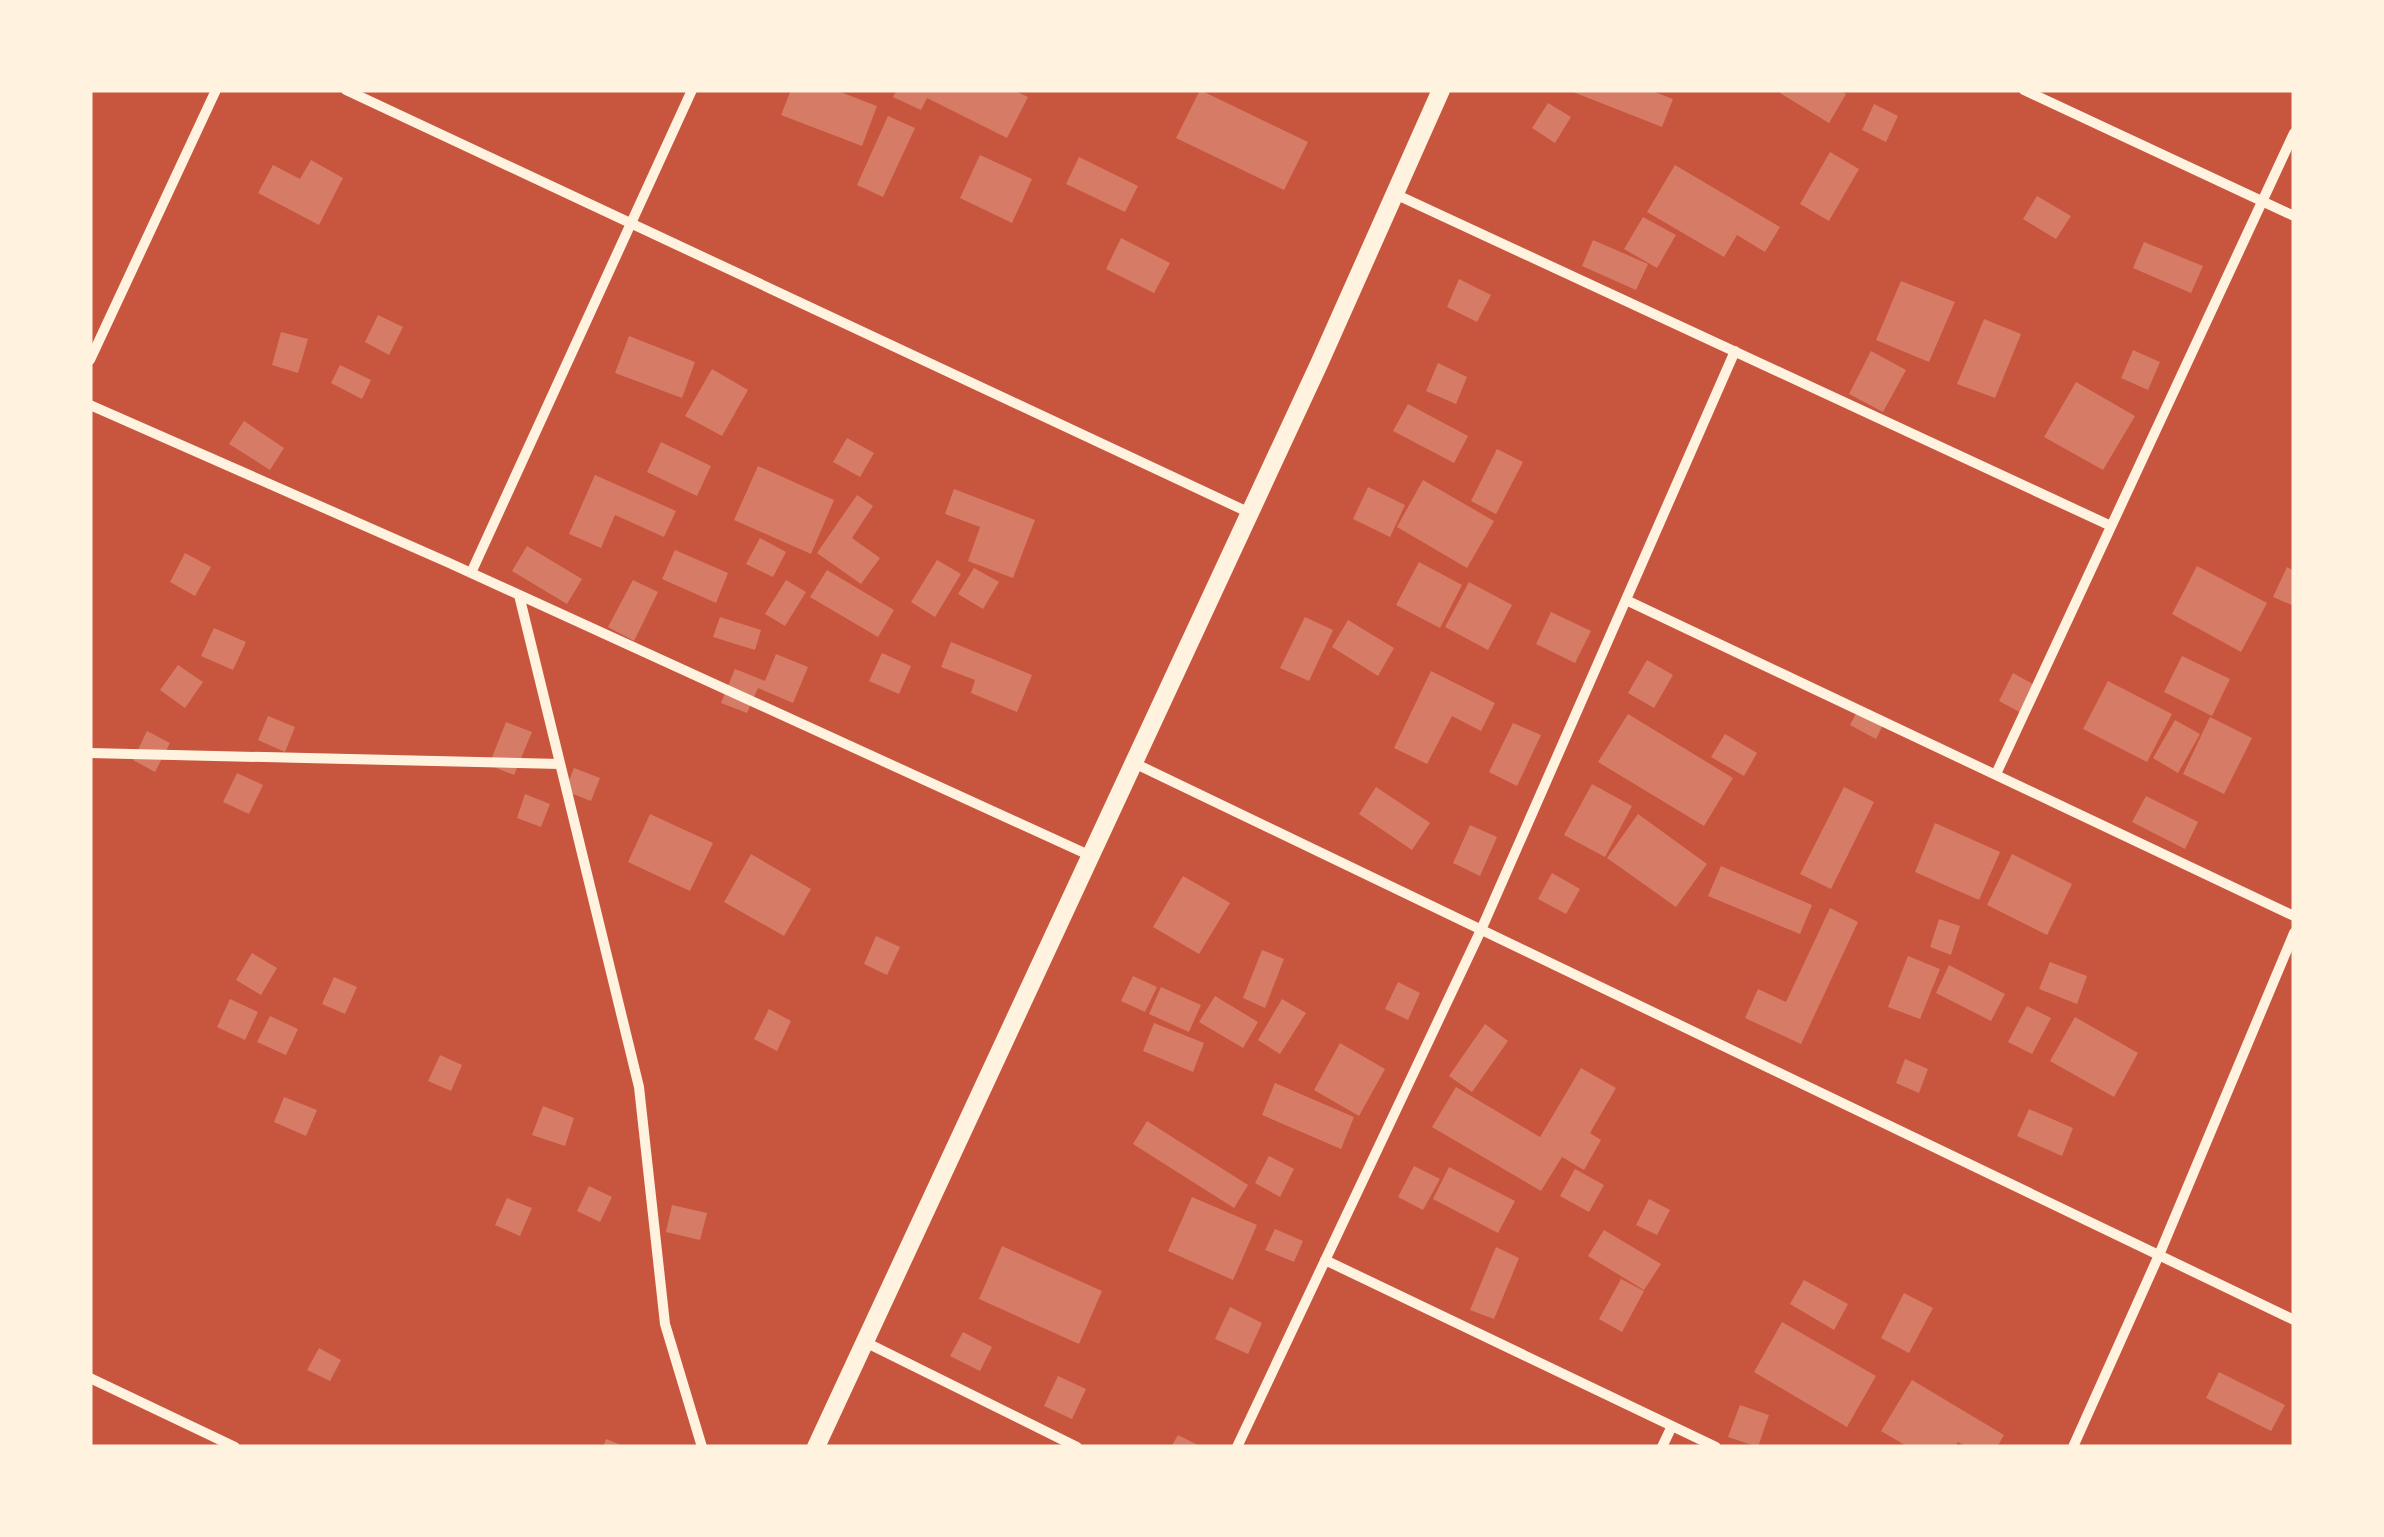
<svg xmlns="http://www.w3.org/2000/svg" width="2384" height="1537" font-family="Spectral,serif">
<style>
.building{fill:#d67c66}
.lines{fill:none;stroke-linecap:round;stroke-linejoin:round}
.minor{stroke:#fff3e0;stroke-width:10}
.tertiary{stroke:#fff3e0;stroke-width:18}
</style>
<rect width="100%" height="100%" fill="#c8553d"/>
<path class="building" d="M791 90H835L877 106 862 146 781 115Z
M897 90H1013L1028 97 1007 138 927 98 921 110 893 97Z
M1200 90 1308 142 1284 190 1176 138Z
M1568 90H1649L1673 99 1662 127Z
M1782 90H1839L1846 94 1829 123 1780 93Z
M1548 103 1571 117 1555 143 1532 128Z
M1874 104 1898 116 1886 142 1862 130Z
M888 116 915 128 883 197 857 185Z
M1830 152 1859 169 1829 221 1800 204Z
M980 155 1032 179 1012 223 960 198Z
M1079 157 1138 186 1125 212 1066 184Z
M311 160 343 178 319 225 258 193 273 165 300 179Z
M1675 165 1780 227 1765 252 1737 235 1724 257 1647 212Z
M2037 196 2071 216 2056 239 2023 219Z
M1643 217 1676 235 1657 268 1624 249Z
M1121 238 1170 263 1154 293 1106 269Z
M1593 240 1648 264 1636 290 1582 266Z
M2144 242 2203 266 2191 293 2133 268Z
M1459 279 1491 295 1477 322 1447 307Z
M1901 281 1955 302 1929 362 1876 340Z
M378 315 403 327 389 355 365 342Z
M1984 319 2021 334 1995 398 1957 384Z
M281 332 308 339 298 373 272 365Z
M629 336 695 362 682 398 615 373Z
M2133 350 2160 362 2148 390 2121 378Z
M1871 351 1906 370 1883 412 1849 394Z
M1438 363 1467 377 1456 404 1426 391Z
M340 365 371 380 362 399 331 383Z
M712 369 748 390 722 436 685 416Z
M2076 382 2135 416 2103 470 2044 437Z
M1408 404 1468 436 1454 463 1393 431Z
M244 421 284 448 270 470 229 444Z
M847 438 874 453 860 477 833 462Z
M661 442 711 466 697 496 647 472Z
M1497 449 1523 462 1496 514 1471 501Z
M758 466 834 500 811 554 734 520Z
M595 475 676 511 664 537 615 515 601 548 569 534Z
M1423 480 1494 521 1467 568 1397 527Z
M1368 487 1405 505 1390 537 1353 519Z
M954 489 1035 520 1013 578 968 561 980 527 945 514Z
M857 495 873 506 852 538 880 558 861 584 817 553Z
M760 538 786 552 773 577 746 564Z
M527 546 582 579 567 604 512 571Z
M675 550 728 573 716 603 662 579Z
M185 553 211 567 195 596 170 582Z
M937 560 961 574 935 617 911 602Z
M1419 562 1462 585 1440 628 1396 605Z
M2197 566 2267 603 2241 652 2172 614Z
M2287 567 2294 571V606L2273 597Z
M974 568 999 582 983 609 958 594Z
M827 570 894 610 878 637 810 597Z
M633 580 658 592 634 641 608 627Z
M786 580 806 592 785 626 765 614Z
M1469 582 1512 605 1488 650 1445 627Z
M1551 612 1591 631 1575 663 1536 644Z
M720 617 761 630 755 650 713 637Z
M1305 617 1333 630 1309 681 1280 668Z
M1348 620 1394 648 1378 676 1332 647Z
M214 628 246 642 233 670 201 656Z
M951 642 1032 675 1017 712 971 693 975 680 941 667Z
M882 653 911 666 899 694 869 681Z
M776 654 808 667 793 703 758 688 747 713 721 703 735 669 765 681Z
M2182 656 2230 679 2212 716 2164 692Z
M1647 660 1673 675 1654 708 1628 693Z
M178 665 203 682 185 708 160 690Z
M1431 671 1495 703 1481 731 1452 716 1427 764 1394 748Z
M2013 673 2040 688 2025 715 1999 701Z
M2108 681 2172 714 2147 762 2083 729Z
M1860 706 1886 719 1876 739 1850 725Z
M1628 714 1733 778 1704 826 1598 762Z
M268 716 295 727 285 752 258 740Z
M2210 717 2252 738 2224 794 2183 774Z
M2175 720 2200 734 2178 773 2153 758Z
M506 722 532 732 514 775 489 765Z
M1513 723 1541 735 1517 786 1489 772Z
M147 731 170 743 155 772 133 760Z
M1725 734 1757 753 1744 776 1711 757Z
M574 768 600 778 591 801 565 791Z
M237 773 263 785 249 814 223 802Z
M1592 784 1632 806 1605 857 1564 835Z
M1376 787 1430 823 1412 850 1359 814Z
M1844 787 1874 802 1831 889 1800 874Z
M525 794 550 804 541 827 517 818Z
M2146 796 2198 822 2185 849 2132 822Z
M650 814 713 843 690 891 628 862Z
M1638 814 1707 864 1676 907 1607 858Z
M1935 823 2000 852 1979 900 1915 872Z
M1470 825 1497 837 1480 876 1453 863Z
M751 854 811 889 784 936 724 902Z
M2012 854 2072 884 2047 935 1987 905Z
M1721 866 1812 905 1800 934 1708 896Z
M1552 873 1580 889 1566 914 1538 899Z
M1183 876 1230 903 1199 954 1153 927Z
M1830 908 1858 922 1801 1044 1745 1018 1758 989 1786 1002Z
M1939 919 1960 926 1951 955 1930 947Z
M876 936 900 947 887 975 864 964Z
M1262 950 1284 959 1265 1008 1243 998Z
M252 953 277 968 261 995 236 980Z
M1908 956 1940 969 1920 1019 1888 1007Z
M2050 962 2087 976 2077 1004 2039 989Z
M1949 965 2005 994 1991 1021 1936 993Z
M1133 976 1157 987 1145 1012 1121 1001Z
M334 977 357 987 345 1014 322 1004Z
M1398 982 1420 993 1408 1020 1385 1009Z
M1161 987 1201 1005 1189 1032 1149 1014Z
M1215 996 1258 1022 1243 1048 1199 1022Z
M230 999 258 1012 245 1040 217 1027Z
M1282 999 1306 1013 1280 1054 1258 1040Z
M2027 1006 2051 1018 2032 1054 2008 1042Z
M769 1009 791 1021 777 1051 754 1039Z
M270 1016 298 1029 286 1055 257 1042Z
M2075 1017 2138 1053 2114 1097 2050 1061Z
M1154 1023 1204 1043 1193 1072 1143 1051Z
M1485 1024 1508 1041 1472 1092 1449 1076Z
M1340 1043 1385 1069 1359 1116 1314 1090Z
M440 1055 462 1065 451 1091 428 1081Z
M1905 1059 1928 1069 1919 1093 1896 1083Z
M1581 1068 1616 1088 1590 1133 1601 1140 1584 1170 1562 1157 1541 1191 1432 1127 1456 1087 1540 1137Z
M1275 1083 1354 1117 1341 1149 1262 1115Z
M284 1097 317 1110 306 1136 274 1122Z
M543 1106 574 1118 565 1146 532 1135Z
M2029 1109 2073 1128 2062 1156 2017 1136Z
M1147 1121 1248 1185 1234 1208 1133 1144Z
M1269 1156 1294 1169 1280 1197 1255 1183Z
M1414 1166 1440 1179 1423 1210 1398 1197Z
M1449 1167 1515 1201 1498 1233 1433 1199Z
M1575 1169 1604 1185 1589 1212 1560 1196Z
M589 1186 612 1197 600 1222 577 1211Z
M1192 1197 1257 1225 1233 1280 1168 1251Z
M507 1198 532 1208 520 1236 495 1225Z
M1649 1199 1670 1210 1657 1235 1636 1225Z
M672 1205 707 1213 700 1240 666 1232Z
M1275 1229 1303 1241 1294 1262 1265 1250Z
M1604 1230 1661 1264 1644 1290 1588 1256Z
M1002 1246 1102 1291 1079 1344 979 1299Z
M1496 1247 1519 1258 1494 1319 1470 1310Z
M1621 1279 1644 1291 1622 1332 1599 1319Z
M1804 1280 1848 1304 1834 1330 1790 1304Z
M1904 1293 1933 1308 1909 1353 1881 1338Z
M1230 1307 1262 1323 1248 1354 1215 1339Z
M1782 1322 1876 1376 1847 1427 1754 1372Z
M963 1332 992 1347 980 1371 950 1356Z
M319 1348 341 1360 330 1381 307 1370Z
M2219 1372 2285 1405 2271 1431 2206 1398Z
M1058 1376 1086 1389 1072 1419 1044 1406Z
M1912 1380 2004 1435 1997 1447H1967L1958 1442 1955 1447H1908L1881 1431Z
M1740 1405 1769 1415 1758 1447 1728 1437Z
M1178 1435 1202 1447H1171Z
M606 1439 626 1447H603Z"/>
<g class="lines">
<path class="minor" d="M346 90 1250 513
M2024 90 2294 216
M1395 194 2111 526
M90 360 216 90
M90 405 447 562 1091 856
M471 573 692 90
M519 595 639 1087 665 1324 702 1447
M1626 600 2294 916
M90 753 560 764
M1134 763 2294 1320
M1996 774 2294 133
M1325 1260 1716 1447
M865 1342 1077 1447
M90 1378 235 1447
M1237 1447 1481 930 1735 351
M1662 1447 1672 1426
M2073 1447 2159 1255 2294 933"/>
<path class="tertiary" d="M816 1447 1319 364 1441 90"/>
</g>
<rect width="2384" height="1537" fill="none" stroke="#fff3e0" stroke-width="185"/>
</svg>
